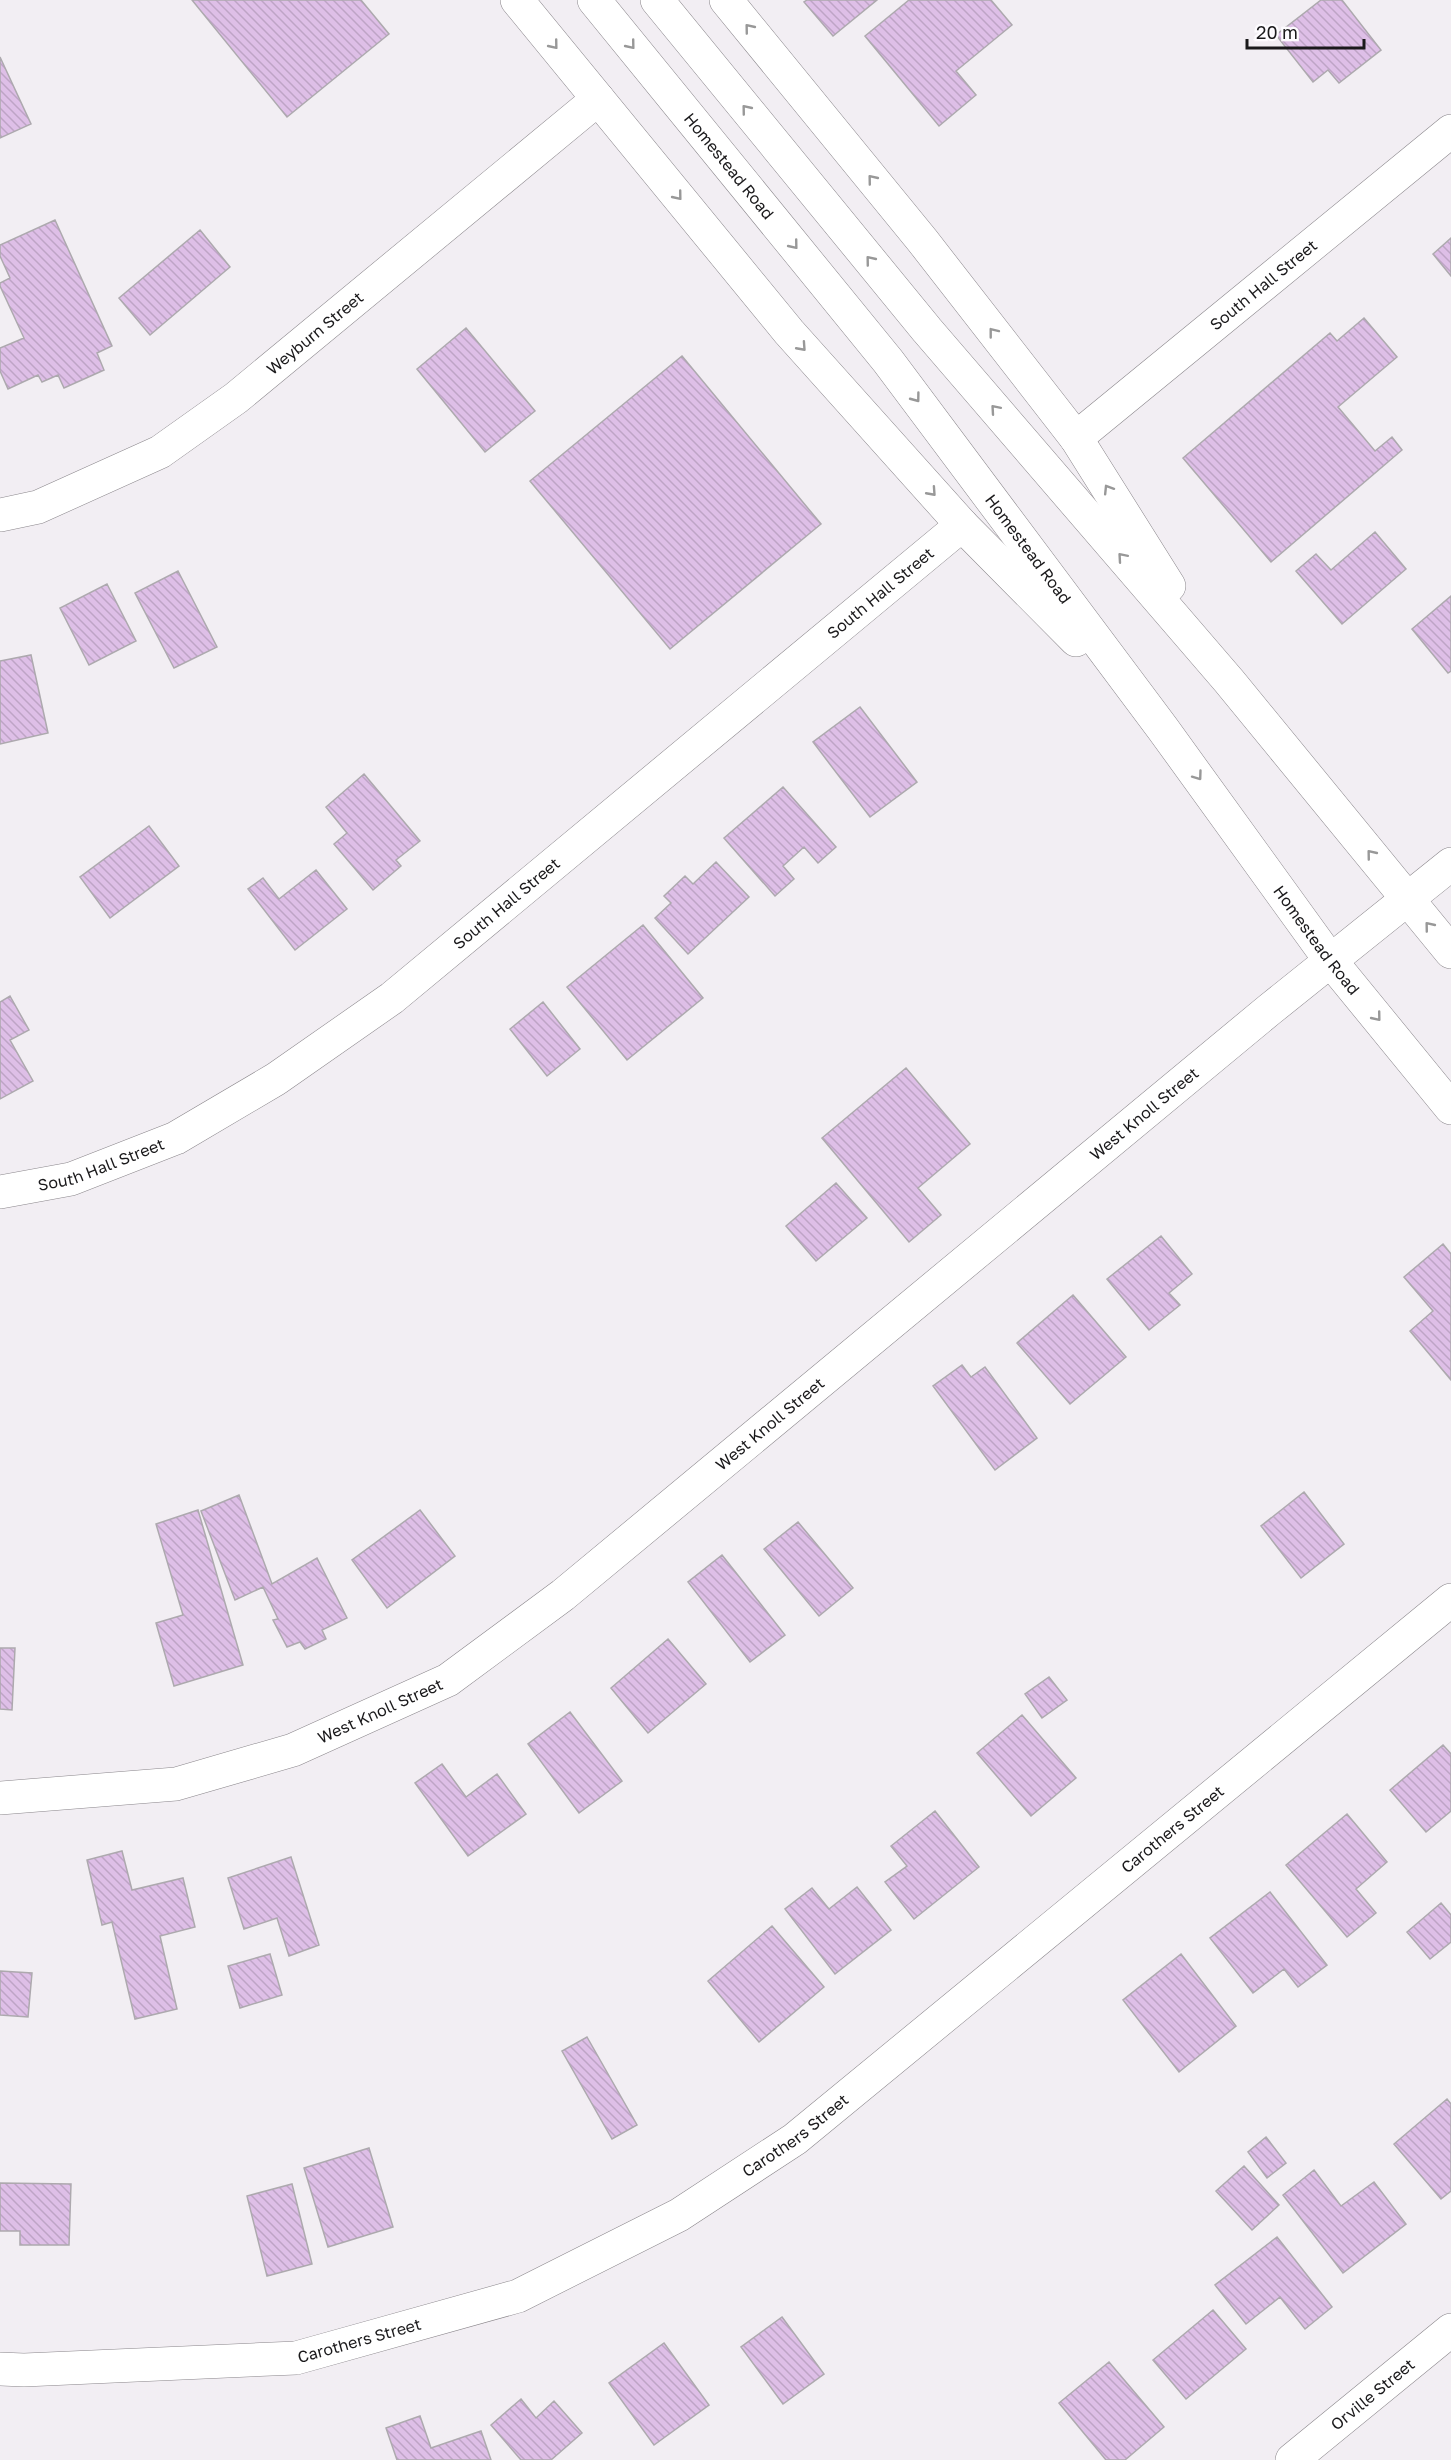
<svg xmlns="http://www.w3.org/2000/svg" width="1451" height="2460" font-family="'Golos Text',sans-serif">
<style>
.building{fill:url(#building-back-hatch);stroke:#ada9ae;stroke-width:1.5}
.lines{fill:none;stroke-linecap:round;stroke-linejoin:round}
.street-casing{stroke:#8a868b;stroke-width:34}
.secondary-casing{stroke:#8a868b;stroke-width:34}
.street{stroke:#fff;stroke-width:33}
.secondary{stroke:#fff;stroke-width:33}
.oneway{stroke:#989898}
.labels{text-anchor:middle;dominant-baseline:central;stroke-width:5;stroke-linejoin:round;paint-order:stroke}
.street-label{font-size:16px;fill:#1a191b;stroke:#fefcff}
</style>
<defs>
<pattern id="building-back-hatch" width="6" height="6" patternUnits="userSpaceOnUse" patternTransform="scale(1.5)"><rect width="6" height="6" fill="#debfe7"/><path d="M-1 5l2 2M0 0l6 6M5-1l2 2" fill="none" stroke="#bea4c6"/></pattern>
</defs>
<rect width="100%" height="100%" fill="#f2eef3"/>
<path class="building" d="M192 0H361L389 34 287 117Z
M807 0H877L833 36 804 2Z
M909 0H991L1012 25 956 71 976 95 939 126 865 36Z
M1321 0H1342L1381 50 1339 83 1328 70 1313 82 1276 35Z
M0 57 31 124 0 138Z
M55 220 112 346 97 353 104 370 64 388 58 375 42 382 38 375 8 389 0 371V348L24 338 0 286V283L10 278 0 256V245Z
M200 230 230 267 150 335 119 298Z
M1451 238V276L1433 254Z
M1364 318 1397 357 1338 407 1375 451 1392 437 1402 450 1271 562 1183 458 1330 333 1337 341Z
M466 328 535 411 485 452 417 369Z
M682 356 821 524 670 649 530 481Z
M1375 532 1406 569 1342 624 1296 571 1316 554 1331 570Z
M178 571 217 647 174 668 135 593Z
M107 584 136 641 89 665 60 608Z
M1451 596V671L1448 673 1412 629Z
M31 655 48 733 0 744V661Z
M860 707 917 782 870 817 813 742Z
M364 774 420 841 396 860 401 866 373 890 334 844 347 833 326 807Z
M783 787 836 847 818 863 804 847 783 866 794 879 775 896 724 838Z
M149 826 179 866 110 918 80 877Z
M716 862 749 897 688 954 655 918 671 903 664 896 685 876 693 884Z
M316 870 347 909 295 950 248 889 263 878 279 899Z
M643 925 703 998 627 1060 567 987Z
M10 996 29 1030 10 1040 33 1081 0 1099V1002Z
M543 1002 580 1049 547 1076 510 1029Z
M906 1068 970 1144 918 1188 941 1215 909 1242 822 1138Z
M836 1183 867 1218 816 1261 786 1226Z
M1161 1236 1192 1274 1169 1293 1180 1305 1149 1330 1107 1279Z
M1443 1244 1451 1254V1380L1410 1331 1433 1311 1404 1277Z
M1073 1295 1126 1357 1070 1404 1017 1343Z
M962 1365 971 1377 985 1367 1037 1438 995 1470 933 1386Z
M1304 1492 1344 1544 1301 1578 1261 1526Z
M239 1495 272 1584 317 1558 347 1618 322 1630 326 1639 305 1649 300 1642 287 1647 273 1620 278 1619 263 1587 235 1600 201 1511Z
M198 1510 243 1665 174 1686 156 1623 183 1615 156 1524Z
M420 1510 455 1556 387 1608 352 1560Z
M798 1522 853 1588 819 1616 764 1549Z
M722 1555 785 1635 750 1662 688 1582Z
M668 1639 706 1684 648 1733 611 1688Z
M0 1648H15L12 1710 0 1709Z
M1049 1677 1067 1700 1042 1718 1025 1694Z
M570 1712 622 1781 579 1813 528 1744Z
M1022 1715 1076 1778 1031 1816 977 1753Z
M1443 1745 1451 1754V1811L1426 1832 1390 1790Z
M442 1764 466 1797 497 1774 526 1814 468 1856 415 1783Z
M935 1811 979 1867 914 1919 885 1882 907 1866 891 1846Z
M1347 1814 1387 1862 1356 1889 1376 1913 1347 1937 1286 1865Z
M122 1851 132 1890 183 1878 195 1927 160 1936 177 2009 135 2019 112 1922 102 1925 87 1860Z
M291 1857 319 1945 289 1956 277 1918 244 1929 228 1878Z
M857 1887 891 1930 835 1974 785 1909 812 1888 829 1909Z
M1270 1892 1327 1965 1298 1987 1284 1969 1253 1993 1210 1938Z
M1441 1903 1451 1915V1942L1430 1959 1407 1932Z
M772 1926 824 1987 759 2042 708 1981Z
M270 1954 282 1995 240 2008 228 1966Z
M1181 1954 1236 2026 1179 2072 1123 2000Z
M0 1971 32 1973 28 2017 0 2015Z
M587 2037 637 2125 612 2139 562 2051Z
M1447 2099 1451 2104V2191L1441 2199 1394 2144Z
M1266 2137 1286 2163 1267 2178 1248 2152Z
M369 2148 393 2227 328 2247 304 2168Z
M1244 2166 1279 2205 1252 2230 1216 2191Z
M1314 2170 1341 2206 1374 2182 1406 2224 1343 2273 1283 2195Z
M0 2183 71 2184 69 2245H20V2231H0Z
M292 2184 312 2264 267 2276 247 2196Z
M1277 2237 1332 2307 1305 2329 1280 2297 1246 2324 1215 2285Z
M1213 2310 1246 2349 1186 2399 1153 2360Z
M782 2317 824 2374 783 2404 741 2347Z
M664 2343 709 2405 654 2445 609 2383Z
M1109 2362 1164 2427 1125 2460H1106L1059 2403Z
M521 2399 536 2418 554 2401 582 2433 551 2460H521L491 2425Z
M420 2416 431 2448 481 2431 491 2460H397L386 2428Z"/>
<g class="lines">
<defs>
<g id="street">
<path id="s1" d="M1076 438 1451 131"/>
<path id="s2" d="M0 515 38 507 160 452 236 398 598 99"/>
<path id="s3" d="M0 1192 71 1179 176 1138 276 1079 392 998 962 525"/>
<path id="s4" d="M0 1798 176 1784 293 1750 448 1680 563 1595 1269 1010 1451 864"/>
<path id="s5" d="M0 2369 24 2370 296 2358 518 2296 679 2215 795 2139 1451 1600"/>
<path id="s6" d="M1292 2460 1451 2330"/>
</g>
<g id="secondary">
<path d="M517 0 789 332 962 525 1076 640"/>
<path id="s7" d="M594 0 888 361 1163 729 1330 960 1451 1108"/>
<path d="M657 0 927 330 1229 681 1451 952"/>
<path d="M726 0 922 240 1076 438 1169 586"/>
</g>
</defs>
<use href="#street" class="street-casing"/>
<use href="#secondary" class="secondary-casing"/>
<use href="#street" class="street"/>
<use href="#secondary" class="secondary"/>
</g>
<defs><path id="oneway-chevron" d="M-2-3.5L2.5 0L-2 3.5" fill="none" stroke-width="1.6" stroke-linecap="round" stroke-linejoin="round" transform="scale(1.5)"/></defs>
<g class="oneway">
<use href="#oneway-chevron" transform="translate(749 28) rotate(-129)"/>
<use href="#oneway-chevron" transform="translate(554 45) rotate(51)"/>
<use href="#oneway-chevron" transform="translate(631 45) rotate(51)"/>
<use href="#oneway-chevron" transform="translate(746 109) rotate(-129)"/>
<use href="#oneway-chevron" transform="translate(872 179) rotate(-129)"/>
<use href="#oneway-chevron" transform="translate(678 196) rotate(51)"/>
<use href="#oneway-chevron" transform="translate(794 245) rotate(51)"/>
<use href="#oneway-chevron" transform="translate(870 260) rotate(-129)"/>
<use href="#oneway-chevron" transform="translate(993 332) rotate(-128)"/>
<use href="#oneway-chevron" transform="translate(802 347) rotate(48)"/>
<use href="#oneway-chevron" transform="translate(916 398) rotate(53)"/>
<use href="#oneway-chevron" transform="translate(995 409) rotate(-131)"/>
<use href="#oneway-chevron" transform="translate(1108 489) rotate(-122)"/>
<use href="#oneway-chevron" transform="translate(932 492) rotate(48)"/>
<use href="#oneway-chevron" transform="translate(1122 557) rotate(-131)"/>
<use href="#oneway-chevron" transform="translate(1198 776) rotate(54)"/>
<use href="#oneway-chevron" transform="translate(1371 854) rotate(-129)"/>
<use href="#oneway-chevron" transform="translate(1429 926) rotate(-129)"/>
<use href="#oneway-chevron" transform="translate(1377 1017) rotate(51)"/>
</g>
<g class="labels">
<g class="street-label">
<text stroke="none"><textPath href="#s7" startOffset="214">Homestead Road</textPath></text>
<text stroke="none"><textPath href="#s1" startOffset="242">South Hall Street</textPath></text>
<text stroke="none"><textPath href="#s2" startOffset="368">Weyburn Street</textPath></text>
<text stroke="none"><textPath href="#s7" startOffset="700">Homestead Road</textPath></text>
<text stroke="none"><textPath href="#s3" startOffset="1077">South Hall Street</textPath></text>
<text stroke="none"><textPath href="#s3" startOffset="591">South Hall Street</textPath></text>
<text stroke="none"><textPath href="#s7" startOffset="1186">Homestead Road</textPath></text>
<text stroke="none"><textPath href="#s4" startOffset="1366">West Knoll Street</textPath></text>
<text stroke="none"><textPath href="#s3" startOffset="105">South Hall Street</textPath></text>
<text stroke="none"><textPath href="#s4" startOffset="880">West Knoll Street</textPath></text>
<text stroke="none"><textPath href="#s4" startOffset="394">West Knoll Street</textPath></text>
<text stroke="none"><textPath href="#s5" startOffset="1334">Carothers Street</textPath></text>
<text stroke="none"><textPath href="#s5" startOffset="848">Carothers Street</textPath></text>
<text stroke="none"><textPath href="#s5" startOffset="362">Carothers Street</textPath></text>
<text stroke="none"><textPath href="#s6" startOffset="104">Orville Street</textPath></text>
</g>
</g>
<path d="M1247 39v9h117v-9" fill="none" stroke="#1a191b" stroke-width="3"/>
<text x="1256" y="39" font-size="18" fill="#1a191b" stroke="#fefcff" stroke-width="4.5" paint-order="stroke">20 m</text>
</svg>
